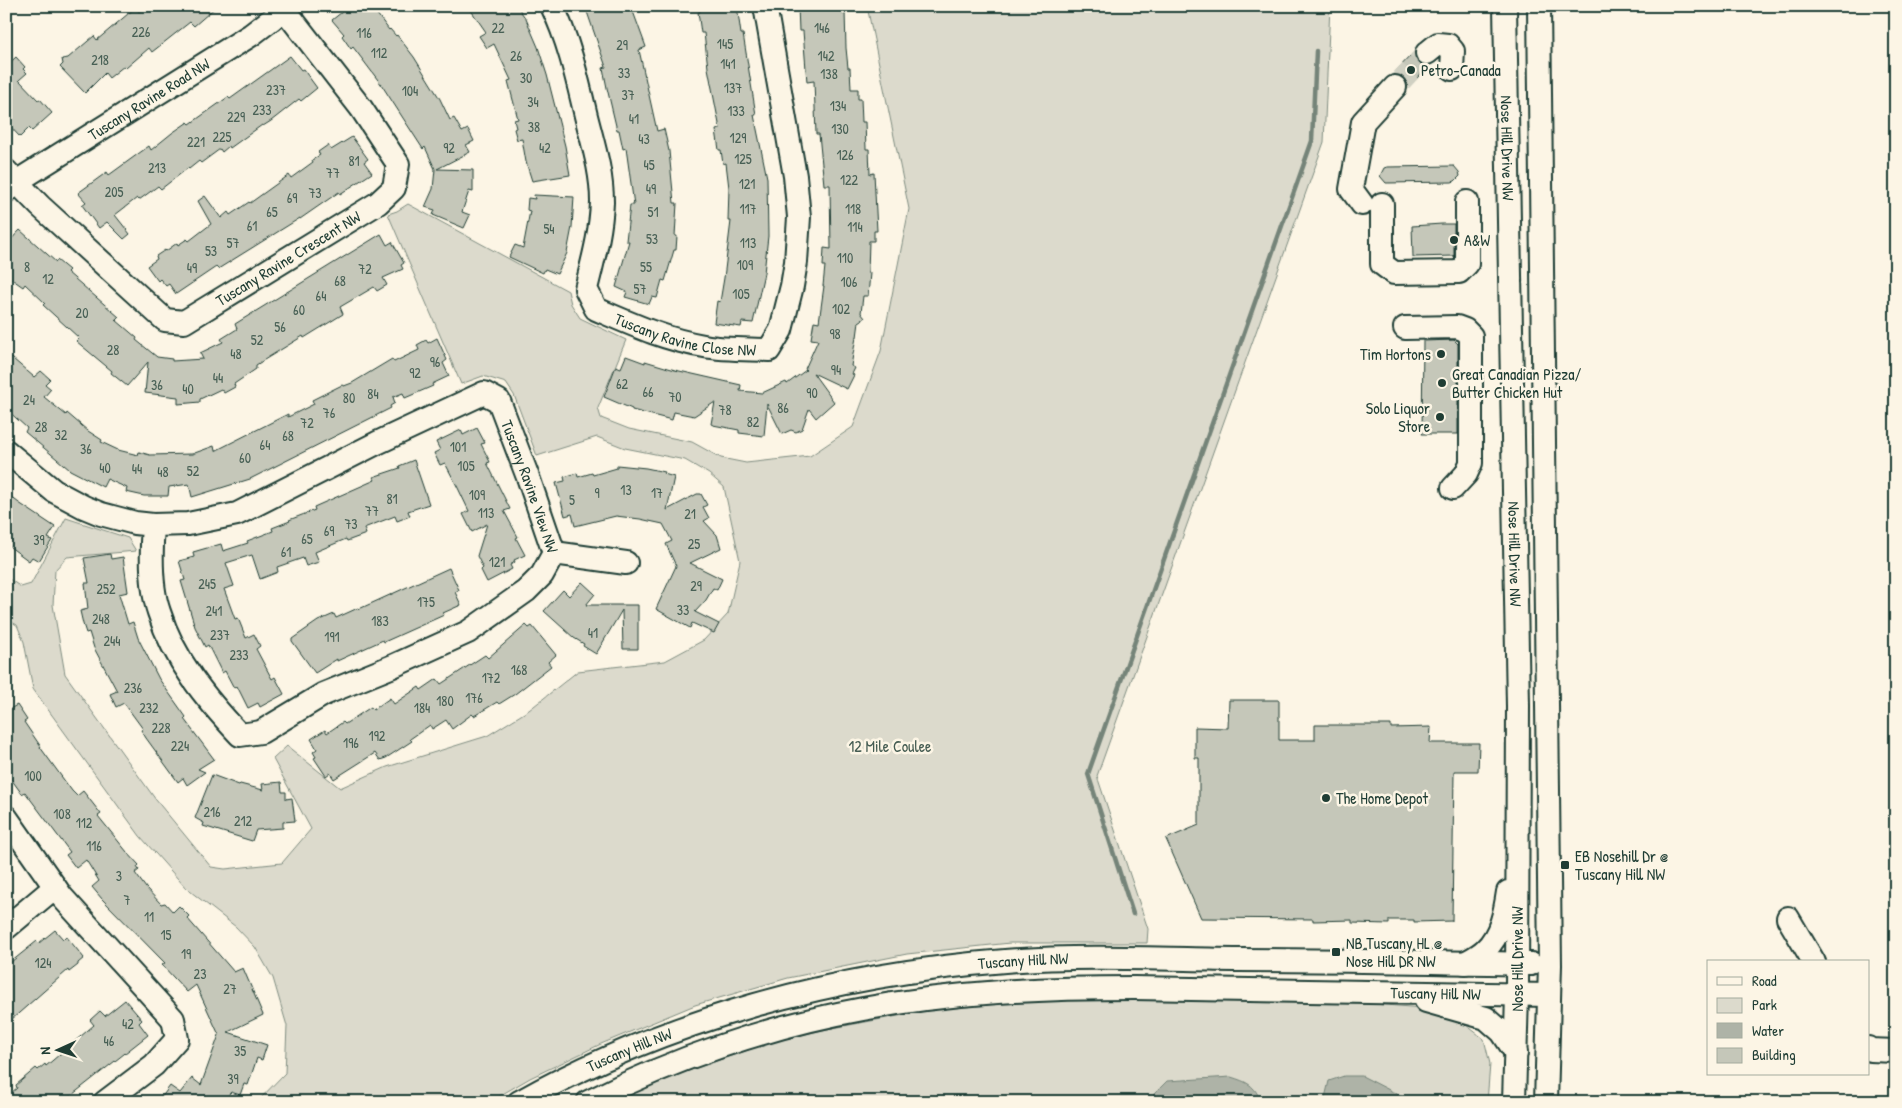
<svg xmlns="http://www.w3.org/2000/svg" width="1902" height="1108" font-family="'Patrick Hand',sans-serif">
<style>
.green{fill:#dcdacc;stroke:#7e8c80}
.water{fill:#aeb3a7;stroke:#758479}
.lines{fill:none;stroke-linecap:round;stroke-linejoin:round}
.stream{stroke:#758479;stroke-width:4.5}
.building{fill:#c5c7b9;stroke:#1f3d34}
.minor-tunnel{stroke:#d0d0c2;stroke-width:22;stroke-dasharray:22 11;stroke-linecap:butt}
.minor-casing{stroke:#1f3d34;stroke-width:26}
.minor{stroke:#fcf5e5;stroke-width:22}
.poi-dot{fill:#1f3d34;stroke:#fcf5e5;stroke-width:2}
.labels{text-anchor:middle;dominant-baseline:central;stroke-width:5;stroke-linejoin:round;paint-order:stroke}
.number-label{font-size:14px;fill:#486055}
.poi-label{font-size:16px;fill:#1f3d34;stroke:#fcf5e5;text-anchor:start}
.street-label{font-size:16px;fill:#1f3d34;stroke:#fcf5e5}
.park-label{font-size:16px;fill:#455c52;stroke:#fcf5e5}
</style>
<rect width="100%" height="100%" fill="#fcf5e5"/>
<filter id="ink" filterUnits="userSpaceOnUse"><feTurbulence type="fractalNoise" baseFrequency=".02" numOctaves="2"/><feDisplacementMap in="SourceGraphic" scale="10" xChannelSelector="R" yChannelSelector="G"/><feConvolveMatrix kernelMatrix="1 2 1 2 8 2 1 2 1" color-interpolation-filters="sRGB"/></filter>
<g filter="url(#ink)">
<path class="green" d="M867 6H1330L1324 142 1097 776 1148 929 1147 943H1010L907 954 788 978 695 1005 601 1044 530 1078 489 1102H257L285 1073 287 1026 273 978 255 947 236 927 186 888 140 836 33 689 24 642 17 625 6 619V577L21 587 31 584 66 518 128 538 136 551 67 557 55 570 53 605 65 674 156 800 211 867 225 869 282 863 311 829 273 759 287 746 340 788 387 767 487 736 529 710 578 671 665 661 704 640 728 614 740 561 724 487 709 474 685 460 625 448 597 437 537 456 514 395 506 383 483 376 461 384 388 214 397 211 408 204 568 291 571 304 580 318 626 340 598 408 601 418 629 429 692 442 721 458 746 463 810 456 853 427 881 351 909 209Z
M1029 998 1324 1000 1447 1010 1484 1039 1490 1064 1487 1102H614L668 1078 768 1043 822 1030 952 1006Z"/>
<path class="water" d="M1344 1076H1362L1399 1095 1407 1102H1324L1329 1081Z
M1231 1077C1247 1082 1255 1085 1261 1102H1151L1154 1094 1167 1081Z"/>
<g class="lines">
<path class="stream" d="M1133 914 1088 774 1312 141 1316 51"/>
</g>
<path class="building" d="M146 6H217L194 26 190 22 152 52 149 48 126 68 124 66 109 78 105 73 85 93 60 67 63 64 62 59 68 58 94 36 97 40 135 8 139 12Z
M337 6H371L389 30 390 29 396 36 397 35 414 57 440 99 450 120 454 118 462 132 468 129 474 141 466 145 470 152 437 169 473 170V192L469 191 462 212 470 215 464 228 433 215 435 210 425 207 433 189 435 169 425 147 423 149 381 84 353 47 351 49 342 36 344 34 332 20 342 12Z
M468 6H517L526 19 538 47 547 75 565 146 570 175 532 181 526 162 522 139 517 140 514 129 516 128 514 120 518 119 508 81 511 80 494 44 487 48 479 36 486 32Z
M585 6H631L646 47 639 50 657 131 664 129 669 151 674 203H677L675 236H677L676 250H674L665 281 662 280 657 298 652 297 649 304 625 297 627 292 616 287 629 241H626L630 205H634L626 148 623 149 619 130H617L607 88 603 68 606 67Z
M699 6H737L741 34H743L756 115H754L767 178 768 236 764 273 753 323 742 322 741 327 714 323 717 301 720 302 724 278 731 221H728L729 188 726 163 723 164 721 150H719L716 130 720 129 708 68 704 33H701L698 12H700Z
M798 6H841L842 13 845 12 846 48 848 68H850L851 89H858V99H861L862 122H865L866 149H869L870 174 874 173 877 231H874V241H869L868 273H870L868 296H863L861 313 865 318 859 322 857 337H856L851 366 855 368 852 374 854 375 847 389 813 373 834 402 816 418 809 409 802 429 796 432 791 430 782 434 767 404 764 436 739 433V430L713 425 711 424 715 402 694 416 674 412 672 420 632 410V409L604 397 616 366 621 368 626 356 645 363V361L675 370 741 385 740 391 762 393 786 382 787 384 806 370 805 369 818 340 811 339 814 321 819 322 824 286H823L825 266H823L824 248 831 249 830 185H824L819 134H816L814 81 807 82 803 31H799Z
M1414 52 1417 62 1422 65 1428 66 1408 88 1404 78 1398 74H1393Z
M290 56 301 70 303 69 317 88 301 101 299 99 271 121 263 126 262 125 230 148 229 146 222 152 220 149 201 163 199 161 189 169 188 168 161 189 158 186 139 200 137 198 115 215 130 234 124 239 107 222 99 228 82 205 86 202 78 193 107 172 109 175 149 146 151 150 172 133 188 122 190 124 228 97 230 99Z
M16 57 25 67 23 69 27 73 19 80 38 100 40 99 52 113 32 131 29 128 20 137 6 122V66Z
M352 137 368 159 364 162 372 173 340 194 339 192 300 219V218L218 269 216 267 176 294 169 284 166 286 160 279 158 281 147 266 157 259 156 256 165 250 166 251 177 243 178 245 187 239 189 241 211 224 198 201 205 196 221 218 228 212 230 215 249 202 250 203 289 175 291 178 313 162 312 160 320 155 318 152 328 145 331 150Z
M1454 166 1459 172 1460 176 1455 181 1452 182 1386 183 1380 176 1384 168 1387 167Z
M534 195 574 197 572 227 567 253 557 274 545 269 543 273 509 257 515 245 523 248 530 211 527 210 528 198 535 199Z
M1442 224H1454V256L1413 257 1412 226Z
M20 230 56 262 57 260 69 270 67 272 119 317 116 320 137 338 136 340 157 357 172 359V361L203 359 200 353 223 342 221 339 237 329 235 324 381 234 387 245 392 242 404 263 401 265 403 269 383 278 387 285 377 291 374 287 340 307 343 314 304 338 303 336 256 365V369L234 384 235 387 224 393 221 389 200 399V402L178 404V397L145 393 148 362 127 386 111 373 112 371 76 341 79 338 43 305 45 303 25 284 23 287 6 275V245Z
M437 338 447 360 443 363 449 376 432 384 433 386 405 398 403 393 393 397 395 403 390 406 391 408 250 479 192 497 189 484 169 487 168 496H144L126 492 127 488 107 479 103 487 70 470 25 432 27 428 6 409V353L34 377 41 371 50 379 45 384 51 389 44 397 66 415 67 413 88 431 102 440 101 442 118 450 138 455 139 452 150 455 192 454 214 446 215 451 288 414V417L314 404 312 400 342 385 344 386 352 383 392 359 394 362 419 350 417 345 426 340 428 343Z
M1454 340 1458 344V434H1422L1423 341Z
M477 428 485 443 481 444 490 462 487 463 510 509 504 511 518 537 516 538 525 555 514 560 515 562 510 565 512 569 487 582 481 570 483 568 477 556 487 524 472 532 463 514 469 511 458 488 445 463 440 465 434 453 440 450 436 442 461 430 463 435Z
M414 460 429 504 408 511 410 516 397 521 395 516 364 528 366 534 347 541 346 539 315 552 319 562 306 566 303 558 277 567 278 572 260 579 252 555 226 563 234 586 224 589 235 619 238 618 246 638 254 634 260 646 256 649 272 679 275 677 284 694 260 707 258 703 248 708 237 686 234 688 225 671 222 673 208 645 205 647 195 627 181 581 185 580 179 561 194 557 193 552 221 544 223 551 248 543 247 541 273 531 272 528 290 521 289 520 315 510 314 507 375 480 373 477 400 468 399 466Z
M617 465 646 468 665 472 664 474 674 477 667 510 697 494H701L707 505 703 507 709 518 704 521 717 535 721 548 690 563 722 579 717 590 713 588 706 600 695 612 719 624 714 633 692 623 690 628 656 609 676 566 666 544 672 541 663 524 640 519 616 516 575 526 572 514 565 516 556 483 565 481 564 477 577 473 578 477 592 473 593 475 617 468Z
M6 493 19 503 55 527 48 538 52 540 39 561 32 557 29 561 6 544Z
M110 554 111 559 123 557 128 592 119 594 128 624 133 622 138 638 159 679 186 717 184 719 214 759 198 769 205 772 187 785 183 778 178 782 146 738 141 730 143 729 124 703 116 707 110 694 117 691 94 648 89 632 86 633 83 624 80 611 88 609 85 583H89L84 558Z
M449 568 459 590 455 592 461 605 443 613 444 615 384 642 383 640 337 661V659L315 673 292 641V639L318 621 334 614 336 618 358 608 359 609Z
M582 582 595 594 586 605H638V649H623L622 610 596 654 583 646 584 644 574 638 544 611 563 590 569 596Z
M526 625 529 628 532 626 556 655 548 662 551 666 515 694 499 704 497 702 474 716 472 714 452 729 446 720 432 729 430 725 410 739 412 741 386 758 380 760 375 753 334 779 330 773 326 776 314 758 316 757 313 752 317 749 311 739 325 730 327 733 343 722 345 724 371 707 373 710 390 698 394 704 419 687 421 690 437 679 441 684 485 655 488 658Z
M1229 700H1279V740H1315V725H1391V728L1431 727 1430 743H1479L1478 771H1454L1452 921 1414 922V920H1389V924L1352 923V920L1313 921V919L1201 918 1166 839 1199 825V758H1195V727L1228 728Z
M17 705 27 720 24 722 41 747H40L72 791 77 796 83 791 101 814 98 816 127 852 139 865 137 867 139 870 135 873 146 888 161 904 165 903 173 912 179 906 189 916 187 918 234 972 243 968 263 1015 228 1032 267 1045 262 1060 257 1058 248 1085 244 1084 240 1095 231 1092 222 1102H158L170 1086 180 1093 192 1078 201 1085 219 1035 196 985 187 992 162 965 165 963 102 899 92 887 99 881 86 860 76 868 66 855 70 852 25 792 22 794 6 772V711Z
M212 775 239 785 240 784 263 790 262 784 281 782 282 792H286V799L292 798 295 821 283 822V828L256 830 252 841 203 826 204 823 195 818Z
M55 930 63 939 66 936 84 958 78 963V965L69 972 68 970 11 1020 6 1013V966L37 941 39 943Z
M125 1000 142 1020 139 1023 148 1035 63 1102H6V1097L17 1088 16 1085 36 1068 38 1070 45 1064 46 1066 94 1025 90 1020 100 1011 105 1016Z"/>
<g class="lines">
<path class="minor-tunnel" d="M1395 87 1427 53"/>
<defs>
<g id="minor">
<path id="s1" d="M552 6C569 41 577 78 586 116 593 144 602 172 602 202 601 232 593 260 586 289L596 309C631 324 666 340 704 346 726 350 748 349 769 350L781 330 792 286 796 262 799 217 795 176 765 6"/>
<path id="s2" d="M1505 6 1518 706 1517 994 1514 1102"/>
<path d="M1539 6 1550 965 1546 1102"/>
<path d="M1427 53 1438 44 1448 45 1453 51 1452 69"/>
<path id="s3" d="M6 171 40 206 165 320 184 322 378 203 394 188 398 164 361 108 285 10"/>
<path id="s4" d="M6 191 16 182 251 35 289 6"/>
<path d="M1362 204 1351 189 1363 122 1395 87"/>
<path d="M1382 204V264L1394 273 1459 272 1467 264V202"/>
<path d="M1405 328 1457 327 1465 330 1471 336V463L1466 474 1453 488"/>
<path id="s5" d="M6 451 54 491 84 507 101 514 135 523 153 525 188 524 237 514 377 443 484 393 499 401 529 480 554 553 542 575 526 591 468 632 393 666 324 694 261 732 240 735C206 699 174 660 159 612 150 587 151 552 153 525"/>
<path d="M554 553 626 563"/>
<path d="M6 817 62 897 173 1019 177 1039 154 1065 105 1102"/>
<path d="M1788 918 1814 962"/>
<path d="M6 928 55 887"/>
<path d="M1465 963C1472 959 1480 955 1485 950 1501 935 1505 912 1508 892"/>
<path d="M1426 1001 1486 1018 1502 1032 1516 1053"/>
<path d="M1868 1048 1870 1050 1896 1051"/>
<path id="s6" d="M519 1102C668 1019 835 974 1005 961 1083 955 1162 959 1239 960 1337 960 1434 962 1531 964"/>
<path id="s7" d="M588 1102C673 1059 769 1026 863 1009 952 992 1043 988 1134 988L1549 995"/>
</g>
</defs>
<use href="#minor" class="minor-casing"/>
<use href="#minor" class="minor"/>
</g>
</g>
<g class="poi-dot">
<circle cx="1411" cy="70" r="5"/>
<circle cx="1454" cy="240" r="5"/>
<circle cx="1441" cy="354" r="5"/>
<circle cx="1442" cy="383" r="5"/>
<circle cx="1440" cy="417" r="5"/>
<circle cx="1326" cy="798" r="5"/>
<rect x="1560" y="860" width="10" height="10" rx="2.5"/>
<rect x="1331" y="947" width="10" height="10" rx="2.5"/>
</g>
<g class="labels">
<g class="number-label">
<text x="498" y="27">22</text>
<text x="822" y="27">146</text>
<text x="141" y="31">226</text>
<text x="364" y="32">116</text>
<text x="725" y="43">145</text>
<text x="622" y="44">29</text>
<text x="379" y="52">112</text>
<text x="516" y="55">26</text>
<text x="826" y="55">142</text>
<text x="100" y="59">218</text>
<text x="728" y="63">141</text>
<text x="624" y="72">33</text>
<text x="829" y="73">138</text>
<text x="526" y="77">30</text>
<text x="733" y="87">137</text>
<text x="276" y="89">237</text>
<text x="410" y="90">104</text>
<text x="628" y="94">37</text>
<text x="533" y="101">34</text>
<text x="838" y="105">134</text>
<text x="262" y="109">233</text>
<text x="736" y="110">133</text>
<text x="236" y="116">229</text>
<text x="634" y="118">41</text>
<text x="534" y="126">38</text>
<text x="840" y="128">130</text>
<text x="222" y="136">225</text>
<text x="738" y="137">129</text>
<text x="644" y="138">43</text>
<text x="196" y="141">221</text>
<text x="449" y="147">92</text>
<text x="545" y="147">42</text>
<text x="845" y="154">126</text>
<text x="743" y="158">125</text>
<text x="354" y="160">81</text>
<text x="649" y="164">45</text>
<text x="157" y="167">213</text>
<text x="333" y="172">77</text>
<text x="849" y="179">122</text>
<text x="747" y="183">121</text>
<text x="651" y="188">49</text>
<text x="114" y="191">205</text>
<text x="315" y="192">73</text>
<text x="292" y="197">69</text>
<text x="748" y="208">117</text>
<text x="853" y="208">118</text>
<text x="272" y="211">65</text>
<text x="653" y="211">51</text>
<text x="252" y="225">61</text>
<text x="855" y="226">114</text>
<text x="549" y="228">54</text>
<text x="652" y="238">53</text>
<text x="233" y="242">57</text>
<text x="748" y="242">113</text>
<text x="211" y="250">53</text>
<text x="845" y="257">110</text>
<text x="745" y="264">109</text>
<text x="27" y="266">8</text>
<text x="646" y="266">55</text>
<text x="192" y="267">49</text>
<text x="365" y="268">72</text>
<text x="48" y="278">12</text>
<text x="340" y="280">68</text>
<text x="849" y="281">106</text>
<text x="640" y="288">57</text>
<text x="741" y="293">105</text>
<text x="321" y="295">64</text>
<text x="841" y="308">102</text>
<text x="299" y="309">60</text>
<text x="82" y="312">20</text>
<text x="280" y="326">56</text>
<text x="835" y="333">98</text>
<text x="257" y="339">52</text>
<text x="113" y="349">28</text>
<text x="236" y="353">48</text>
<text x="435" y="361">96</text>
<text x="836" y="369">94</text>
<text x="415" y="372">92</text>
<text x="218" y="377">44</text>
<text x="622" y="383">62</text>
<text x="157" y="384">36</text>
<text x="188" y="388">40</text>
<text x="648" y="391">66</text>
<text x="812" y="392">90</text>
<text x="373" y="393">84</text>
<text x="675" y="396">70</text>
<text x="349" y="397">80</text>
<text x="29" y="399">24</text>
<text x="783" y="407">86</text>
<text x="725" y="409">78</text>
<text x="329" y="412">76</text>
<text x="753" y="421">82</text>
<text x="307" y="422">72</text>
<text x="41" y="426">28</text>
<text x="61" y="434">32</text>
<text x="288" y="435">68</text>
<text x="265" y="444">64</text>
<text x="458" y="446">101</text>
<text x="86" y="448">36</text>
<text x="245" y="457">60</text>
<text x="466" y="465">105</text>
<text x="105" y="467">40</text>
<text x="137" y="468">44</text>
<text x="193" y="470">52</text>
<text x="163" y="471">48</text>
<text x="626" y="489">13</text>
<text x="597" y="492">9</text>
<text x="657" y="492">17</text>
<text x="477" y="494">109</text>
<text x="392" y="498">81</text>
<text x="572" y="499">5</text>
<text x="372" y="510">77</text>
<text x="486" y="512">113</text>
<text x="690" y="513">21</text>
<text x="351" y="523">73</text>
<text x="329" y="530">69</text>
<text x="307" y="538">65</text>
<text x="39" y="539">39</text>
<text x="694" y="543">25</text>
<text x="286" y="551">61</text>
<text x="497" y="561">121</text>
<text x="207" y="583">245</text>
<text x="696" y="585">29</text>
<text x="106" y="588">252</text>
<text x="426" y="601">175</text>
<text x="683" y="609">33</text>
<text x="214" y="610">241</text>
<text x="101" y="618">248</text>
<text x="380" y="620">183</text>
<text x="593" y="632">41</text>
<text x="220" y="634">237</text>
<text x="332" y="636">191</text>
<text x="112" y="640">244</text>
<text x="239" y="654">233</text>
<text x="519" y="669">168</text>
<text x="491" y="677">172</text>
<text x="133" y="687">236</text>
<text x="474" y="697">176</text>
<text x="445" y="700">180</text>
<text x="149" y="707">232</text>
<text x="422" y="707">184</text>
<text x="161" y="727">228</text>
<text x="377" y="735">192</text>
<text x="351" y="742">196</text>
<text x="180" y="745">224</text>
<text x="33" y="775">100</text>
<text x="212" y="811">216</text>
<text x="62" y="813">108</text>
<text x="243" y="820">212</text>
<text x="84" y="822">112</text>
<text x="94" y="845">116</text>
<text x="119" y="875">3</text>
<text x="127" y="899">7</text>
<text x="149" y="916">11</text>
<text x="166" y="934">15</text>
<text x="186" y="953">19</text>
<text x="43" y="962">124</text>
<text x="200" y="973">23</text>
<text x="230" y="988">27</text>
<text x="128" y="1023">42</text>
<text x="109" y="1040">46</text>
<text x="240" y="1050">35</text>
<text x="233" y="1078">39</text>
</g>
<g class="poi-label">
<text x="1421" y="70">Petro-Canada</text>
<text x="1464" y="240">A&amp;W</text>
<text x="1431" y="354" text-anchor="end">Tim Hortons</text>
<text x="1452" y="374">Great Canadian Pizza/<tspan x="1452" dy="18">Butter Chicken Hut</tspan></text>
<text x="1430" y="408" text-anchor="end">Solo Liquor<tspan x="1430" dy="18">Store</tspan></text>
<text x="1336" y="798">The Home Depot</text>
<text x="1575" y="856">EB Nosehill Dr @<tspan x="1575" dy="18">Tuscany Hill NW</tspan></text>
<text x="1346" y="943">NB Tuscany HL @<tspan x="1346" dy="18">Nose Hill DR NW</tspan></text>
</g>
<g class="street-label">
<text stroke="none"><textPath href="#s4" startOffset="170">Tuscany Ravine Road NW</textPath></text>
<text stroke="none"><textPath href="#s2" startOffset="142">Nose Hill Drive NW</textPath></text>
<text stroke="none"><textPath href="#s3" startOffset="359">Tuscany Ravine Crescent NW</textPath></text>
<text stroke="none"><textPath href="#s1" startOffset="408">Tuscany Ravine Close NW</textPath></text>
<text stroke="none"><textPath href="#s5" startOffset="636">Tuscany Ravine View NW</textPath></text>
<text stroke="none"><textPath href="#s2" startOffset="548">Nose Hill Drive NW</textPath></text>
<text transform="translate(1517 959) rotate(-90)">Nose Hill Drive NW</text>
<text stroke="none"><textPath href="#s6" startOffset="528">Tuscany Hill NW</textPath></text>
<text stroke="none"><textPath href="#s7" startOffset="865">Tuscany Hill NW</textPath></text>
<text stroke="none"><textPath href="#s6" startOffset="122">Tuscany Hill NW</textPath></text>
</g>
<g class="park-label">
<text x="890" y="746">12 Mile Coulee</text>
</g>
</g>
<rect width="1902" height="1108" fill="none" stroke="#fcf5e5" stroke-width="25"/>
<rect x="12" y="12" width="1877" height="1083" fill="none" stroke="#1f3d34" stroke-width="2" filter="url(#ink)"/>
<rect x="1707" y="960" width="162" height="115" fill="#fcf5e5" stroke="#a4ab9e"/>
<rect x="1717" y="977" width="25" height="8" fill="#fcf5e5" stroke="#a4ab9e"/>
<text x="1752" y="986" font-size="15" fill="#1f3d34">Road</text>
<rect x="1717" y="998" width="25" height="15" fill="#dcdacc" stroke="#a4ab9e"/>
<text x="1752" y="1010" font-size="15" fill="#1f3d34">Park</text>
<rect x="1717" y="1023" width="25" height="15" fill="#aeb3a7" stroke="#a4ab9e"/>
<text x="1752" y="1036" font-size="15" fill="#1f3d34">Water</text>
<rect x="1717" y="1048" width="25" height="15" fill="#c5c7b9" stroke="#a4ab9e"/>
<text x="1752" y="1060" font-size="15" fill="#1f3d34">Building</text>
<g transform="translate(58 1050) rotate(267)" stroke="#fcf5e5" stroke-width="4" paint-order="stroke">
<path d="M0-4L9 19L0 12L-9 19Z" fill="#1f3d34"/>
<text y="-8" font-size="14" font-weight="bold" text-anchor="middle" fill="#1f3d34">N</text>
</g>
</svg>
